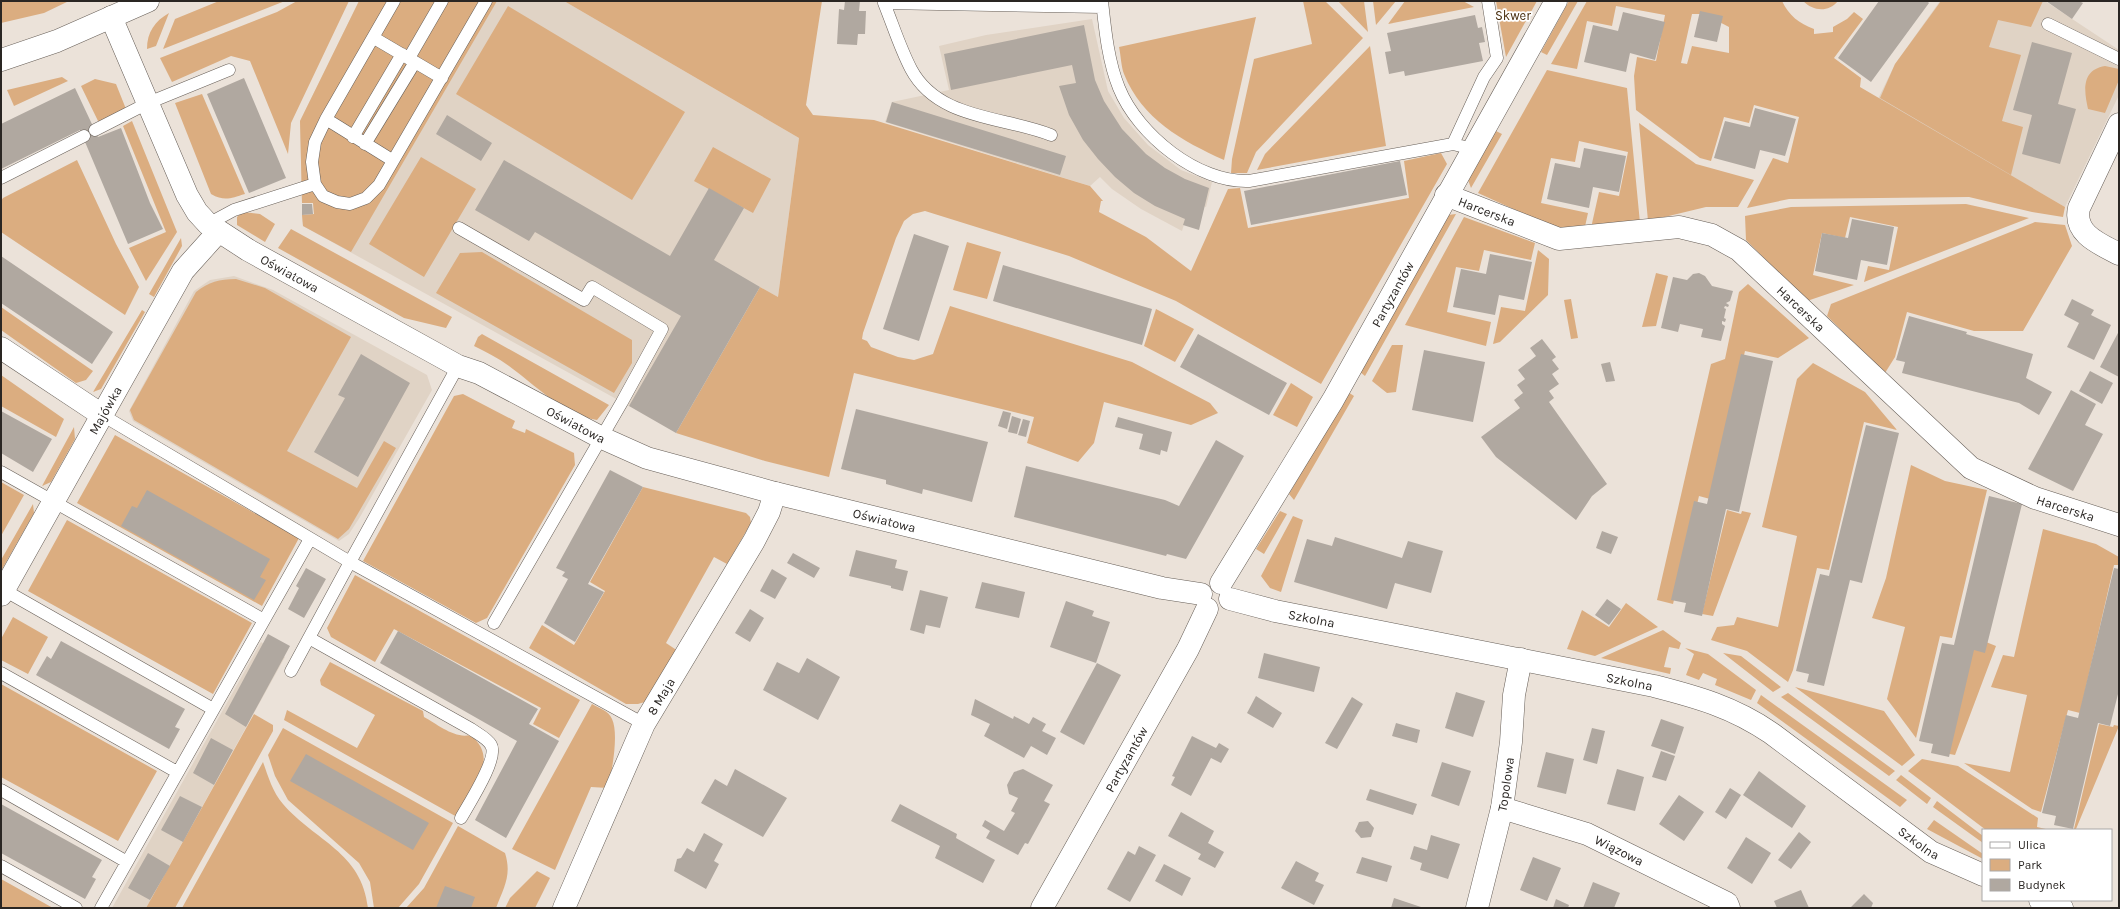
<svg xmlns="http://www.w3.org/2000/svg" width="2120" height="909" font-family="Karla,sans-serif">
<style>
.built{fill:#e0d3c5}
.green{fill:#dbad80;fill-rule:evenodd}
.building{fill:#b0a8a0}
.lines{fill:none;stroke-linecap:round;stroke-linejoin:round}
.service-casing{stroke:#665e57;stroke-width:13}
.minor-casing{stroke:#665e57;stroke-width:23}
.tertiary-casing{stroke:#665e57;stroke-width:23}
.service{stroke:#fff;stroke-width:12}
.minor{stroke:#fff;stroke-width:22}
.tertiary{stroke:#fff;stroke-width:22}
.labels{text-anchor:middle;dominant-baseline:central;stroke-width:3.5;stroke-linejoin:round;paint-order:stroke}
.park-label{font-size:13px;fill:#482d0e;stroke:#fff}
.street-label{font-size:13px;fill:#2a2623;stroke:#fff}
</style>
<rect width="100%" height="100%" fill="#ebe2d9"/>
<path class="built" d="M359 1H564L799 138 778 297 760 287 629 406 303 226 302 215 314 214 313 203H302L300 121Z
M1940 1H2045L2119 50V95L2065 207 1878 99 1895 64Z
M1092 19 1108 91 1124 118 1148 145 1181 170 1212 182 1206 207 1191 202 1182 231 1141 209 1112 189 1100 177 1090 186 885 122 892 102 949 90 939 46 986 35Z
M234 276 273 290 427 375 432 390 360 517 349 534 339 541 145 428 133 421 129 411 194 291 210 280Z
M261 642 285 657 146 908H112Z"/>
<path class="green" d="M1 1H69L44 13 1 23Z
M219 1H285L163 49 175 19Z
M297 1H349L291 123 288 154 250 61 231 56 172 82 160 58 277 12Z
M359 1H497L351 252 303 226 302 215 314 214 313 203H302L300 121Z
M564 1H822L806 105 813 115 874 120 1090 186 1103 201H1101L1099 212 1146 237 1191 271 1228 189 1240 188 1248 228 1409 198 1404 161 1441 153 1447 164 1321 384 1176 301 1069 256 925 211 913 214 904 221 896 238 863 333 862 339 867 341 871 347 898 357 914 360 933 354 950 306 1132 362 1210 403 1218 413 1191 425 1104 402 1094 443 1078 462 1027 443 1034 417 854 373 829 477 765 461 676 433 760 287 778 297 799 138Z
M1303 1H1325L1363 38 1256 152 1247 173H1231L1232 159 1254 59 1312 44Z
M1338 1H1364L1368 32Z
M1373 1H1396L1376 25Z
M1405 1H1463L1474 7 1388 24Z
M1496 1H1537L1506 57Z
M1569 1H1578L1547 55 1541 52Z
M1587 1H1782C1789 16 1799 23 1814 29V34L1833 32V27L1847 19 1854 12 1863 19 1834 58 1861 78 1860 87 2065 207 2063 217 2032 212 1969 197 1789 199 1747 208 1773 158 1788 163 1799 117 1754 105 1749 123 1724 117 1711 161 1700 158 1636 110 1634 76 1637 57 1656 61 1665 15 1616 6 1612 26 1587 21 1577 69 1551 64ZM1692 14H1704L1729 27V53L1692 46 1687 64 1681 63Z
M1803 1H1838C1828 13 1813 11 1803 1Z
M1941 1H2043L2031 27 1998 20 1989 47 2021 55 2002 121 2023 127 2011 175 1880 98 1895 64Z
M508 6 685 112 632 200 456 94Z
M169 13 156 46 147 49C147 32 155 21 169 13Z
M1256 17 1224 160C1182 141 1142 119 1124 74 1121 66 1121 56 1119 47Z
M1370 46 1386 146 1257 170 1265 154Z
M2105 66 2119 69V80L2105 113 2088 109C2084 91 2081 70 2105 66Z
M1547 70 1627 88 1640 223 1591 228 1599 192 1619 196 1628 152 1579 141 1575 162 1551 158 1541 203 1588 213 1584 231 1564 232 1478 193Z
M62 77 68 81 14 106 7 90Z
M95 79 116 84 126 109 99 123 81 86Z
M202 94 245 194C231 198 225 202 211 194L175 103Z
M132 121 177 232 146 281 129 248 166 232 123 126Z
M1639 123 1696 164 1754 180 1738 207H1706L1648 221Z
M1496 131 1502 134 1471 188 1468 180Z
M713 147 771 179 753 213 694 181Z
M421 157 476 189 424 277 369 244Z
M77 160 116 244 139 287 125 315 1 232V201L3 198Z
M1966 204 2029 218 1864 282 1868 266 1889 270 1898 227 1850 217 1845 238 1822 233 1813 275 1854 285 1807 301 1746 240 1745 216 1791 207Z
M242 212 260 214 275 224 265 242 237 225V217Z
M1456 214 1365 376 1360 372 1448 215Z
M1464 217 1535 243 1531 260 1484 250 1479 271 1456 267 1447 312 1491 322 1486 346 1405 325Z
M2035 222 2065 225 2072 246 2023 331H1974L1907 312 1895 357 1885 373 1827 316 1831 304Z
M291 229 452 317 446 328 404 318 278 248Z
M181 238 182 246 154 297 149 294Z
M967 242 1001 252 987 299 953 290Z
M1538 250 1549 259 1548 295 1500 342 1493 344 1501 307 1525 311Z
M482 252 632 340V363L614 393 436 293 460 253Z
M1656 273 1668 276 1656 326 1642 327Z
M236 279 265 288 351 337 287 451 357 488 384 441 396 448 349 529 338 539 134 420 130 410 196 292C209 282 219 279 236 279Z
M1748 284 1809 338 1778 358 1745 351 1710 499 1699 496 1673 604 1657 600 1711 364 1725 359 1739 292Z
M1571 299 1578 338 1571 339 1564 300Z
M1 307 93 371 86 380 76 383 1 330Z
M1156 309 1194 329 1175 362 1144 346Z
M142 310 145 312 101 389 93 392Z
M482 334 609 405 597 420C564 415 535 385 509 366 498 358 486 352 474 346L478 337Z
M1392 345H1403L1396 392 1387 393 1372 381Z
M1813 363 1865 392 1897 430 1864 422 1829 570 1817 568 1793 670 1788 682 1747 651 1711 640 1717 627 1734 625 1737 617 1778 627 1797 536 1762 527 1797 379Z
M1 375 64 419 56 437 1 406Z
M1291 383 1313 397 1297 427 1273 415Z
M1348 392 1354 396 1294 500 1289 494Z
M463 394 515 421 512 428 525 433 526 429 574 453 575 465 487 618 476 623 363 561 454 396Z
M74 427 75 439 51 482 42 486Z
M115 435 299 538 262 606 77 503Z
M1911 465 1945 481 1987 490 1952 638 1940 636 1916 738 1887 699 1905 627 1872 618 1886 578Z
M1 482 24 495 1 536Z
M643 487 746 513 750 517 751 523 727 564 714 557 666 643 678 651 648 701 638 704H626L529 648 542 625 574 645 605 591 590 582Z
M33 504 34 513 1 571V560Z
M1727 510 1741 514 1742 511 1751 513 1713 616 1702 614Z
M1280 511 1287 514 1264 554 1256 549Z
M1293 516 1303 520 1281 592 1270 588 1261 576Z
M67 520 252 623 213 694 28 591Z
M2043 529 2096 544 2119 557V565H2114L2080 713 2068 710 2041 812 2032 809 1964 763 2010 772 2027 695 1991 687 2003 655 2014 657Z
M355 575 580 700 559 738 533 724 541 708 394 629 375 662 331 637 327 628Z
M1626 603 1658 627 1595 656 1567 649 1582 610 1609 627Z
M13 617 48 637 28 674 1 660V639Z
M1663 630 1681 643 1679 649 1669 647 1664 667 1671 668 1670 674 1601 658Z
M1986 642 1996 646 1955 755 1944 753 1970 643Z
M1685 648 1708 654 1756 690 1751 700 1715 685 1717 679 1703 673 1699 680 1686 675 1694 654Z
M1723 653 1741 656 1781 687 1773 692Z
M330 662 423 711 424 717C437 724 455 739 470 735 501 758 472 791 457 817L284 720 287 710 357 748 375 715 321 685 320 680Z
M1 684 157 771 118 841 1 777Z
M1795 687 1884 711 1915 755 1902 766Z
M1788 693 1895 771 1889 776 1781 697Z
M1761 695 1907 800 1900 807 1757 703Z
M592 704C599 708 609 711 612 719 619 734 612 771 608 788L591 787 555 870 512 849Z
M254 714 273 725V731L175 908H146Z
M2099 724 2113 727 2114 725 2119 726 2076 829H2074Z
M283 728 453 823 419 884 398 908H374L370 882 359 863 288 800 275 776 268 755Z
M1922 759 1958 766 2038 818 2037 827 2050 830H1986L1908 771Z
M263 762C268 776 273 793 283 804 315 841 362 852 368 908H182Z
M1901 775 1931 798 1927 804 1896 780Z
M1937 801 1983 836V843L1933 807Z
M1934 820 1983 854V859L1927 829Z
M458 826 505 853C512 875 504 887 496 908H406L424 888Z
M537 871 550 878 535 908H505L510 898Z
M1 879 53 908H1Z"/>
<path class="building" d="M845 1H860L859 11H866L865 34H858L857 45 837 44 839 9 844 10Z
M1879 1H1927L1929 3 1871 82 1838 58Z
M2046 1H2079L2083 3 2072 19Z
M1700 11 1723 16 1717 42 1694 37Z
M1623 12 1665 22 1655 60 1630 53 1626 72 1584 62 1593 25 1618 31Z
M1475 15 1478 28 1482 27 1485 42 1479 43 1483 61 1405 76 1404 71 1389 74 1385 52 1391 51 1387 33Z
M1084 25 1095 80 1104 101 1122 129 1146 154 1165 168 1185 179 1209 188 1199 230 1183 225 1185 219 1155 206 1134 193 1115 177 1098 159 1083 140 1069 115 1059 86 1076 83 1072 65 951 90 944 54Z
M2032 42 2072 53 2058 104 2076 109 2060 164 2022 154 2032 115 2013 110Z
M244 78 286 178 249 193 207 94Z
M75 88 98 137 121 128 150 203 163 229 128 244 80 130 1 169V124Z
M892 102 1066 156 1060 175 886 122Z
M1755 108 1796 119 1785 156 1760 150 1755 169 1714 158 1725 121 1750 127Z
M447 115 492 143 481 161 436 134Z
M1584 148 1626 156 1619 192 1593 187 1589 208 1547 199 1555 163 1580 168Z
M504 160 670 256 709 188 744 208 714 260 760 287 676 433 629 406 681 316 535 232 529 241 475 210Z
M1400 161 1407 195 1251 225 1244 191Z
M302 204H312L313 214 302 215Z
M1852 219 1894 227 1887 265 1861 260 1857 280 1815 271 1822 233 1848 238Z
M914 234 949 246 919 341 883 329Z
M1490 254 1532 262 1524 300 1499 295 1495 315 1453 307 1461 269 1486 274Z
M1 256 113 332 92 364 1 303Z
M1003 265 1152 309 1142 345 993 301Z
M1699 273 1705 276 1712 286 1733 291 1730 301 1726 303 1729 305 1728 307 1725 306 1724 308 1726 309 1724 318 1726 319 1725 322 1722 321V324L1725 326 1721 341 1701 337 1703 329 1680 324 1678 332 1661 328 1673 277 1687 280 1693 274Z
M2072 299 2094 310 2091 315 2111 325 2094 360 2067 347 2079 323 2064 315Z
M1909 316 1967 332 1966 334 2033 354 2026 378 2052 392 2039 415 2019 403 1902 373 1905 362 1896 360Z
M2119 331V377L2100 367Z
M1198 334 1287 383 1269 415 1180 367Z
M1542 339 1556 357 1552 360 1559 369 1552 374 1559 384 1549 391 1554 398 1549 402 1607 484 1592 496 1576 520 1496 457 1481 437 1520 408 1514 400 1523 393 1517 385 1525 379 1518 370 1536 356 1530 348Z
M1424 350 1485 362 1473 422 1412 410Z
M361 354 410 383 358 477 314 452 345 398 338 395Z
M1741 354 1773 361 1739 512 1726 509 1702 616 1684 612 1686 603 1671 600 1694 501 1707 504Z
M1610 362 1615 381 1606 382 1601 364Z
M2090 371 2113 383 2102 404 2079 391Z
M2071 390 2096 404 2085 425 2103 434 2073 491 2028 469Z
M856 409 988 442 972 502 923 489 922 494 886 484V480L841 469Z
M1 411 52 439 33 472 1 453Z
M1003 411 1011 413 1007 429 998 426Z
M1012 416 1021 419 1017 434 1008 432Z
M1118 417 1172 432 1167 452 1161 450 1160 455 1139 449 1143 434 1115 427Z
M1023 419 1030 421 1026 437 1018 435Z
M1866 425 1899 433 1862 583 1850 580 1824 686 1807 682 1809 674 1796 671 1820 574 1829 576Z
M1216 440 1244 456 1186 559 1167 554 1166 556 1014 517 1026 466 1165 500 1179 506Z
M610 470 643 487 588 584 604 592 575 642 544 623 568 579 562 576 565 572 556 568Z
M147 490 270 559 260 577 266 580 254 600 121 526 132 506 137 508Z
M1989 496 2022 504 1985 653 1974 650 1949 757 1931 753 1933 744 1919 741 1942 643 1954 645Z
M1602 531 1618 537 1611 554 1596 548Z
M1335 537 1402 558 1408 541 1443 551 1431 593 1395 583 1387 609 1294 582 1307 539 1332 546Z
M856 550 897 560 895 568 908 571 903 591 891 588V586L849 576Z
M793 553 820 568 814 578 787 563Z
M306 568 326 579 304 618 288 609 299 588 296 586Z
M2114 568 2119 569V690L2110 726 2098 723 2073 829 2054 825 2056 816 2042 813 2066 715 2078 718Z
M772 569 787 578 775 599 760 591Z
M982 582 1025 592 1019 618 975 608Z
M920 590 948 597 940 628 926 625 924 634 910 630Z
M1607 599 1621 609 1609 625 1595 615Z
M1066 601 1094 611 1092 616 1110 622 1096 663 1050 647Z
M750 609 764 618 750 642 735 633Z
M398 631 538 709 529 724 559 741 506 838 475 820 517 741 380 663Z
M268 634 290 646 246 727 225 714Z
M61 641 185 709 175 727 180 729 169 749 36 675 47 656 51 659Z
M1264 653 1320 667 1314 692 1258 678Z
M807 658 840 677 818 720 763 690 777 662 799 673Z
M1097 663 1121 675 1084 745 1060 732Z
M1456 692 1485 701 1473 737 1445 728Z
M1256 696 1282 713 1273 728 1247 713Z
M1352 697 1363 704 1337 749 1325 743Z
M975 699 1013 719 1014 716 1029 724 1033 717 1046 724 1042 731 1056 738 1047 755 1031 746 1024 758 984 736 990 724 971 715Z
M1661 719 1684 727 1675 754 1651 746Z
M1396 723 1420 730 1417 743 1392 736Z
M1592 728 1605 731 1597 764 1583 760Z
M1192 736 1216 748 1219 743 1229 749 1221 763 1211 758 1191 796 1171 785 1175 777 1172 776Z
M211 738 233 750 214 785 193 773Z
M1661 751 1675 756 1666 781 1652 777Z
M1546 752 1574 759 1566 794 1537 787Z
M306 754 429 823 413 850 290 781Z
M1442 762 1471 771 1459 806 1431 796Z
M735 769 787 798 763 837 701 803 715 779 727 786Z
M1023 769 1053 785 1044 801 1050 804 1028 844 1025 843 1018 855 986 838 990 831 982 826 985 820 1004 831 1015 813 1011 811 1018 798 1009 794 1007 785 1014 772Z
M1617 769 1644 777 1635 811 1607 804Z
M1759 771 1806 806 1792 828 1743 795Z
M1730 788 1741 795 1726 819 1715 812Z
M1370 789 1417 804 1413 815 1366 800Z
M1679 795 1704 812 1684 841 1659 824Z
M180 796 202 807 183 842 161 830Z
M1 804 102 860 92 877 96 879 85 899 1 853Z
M900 804 957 834 956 838 995 860 983 883 935 858 940 846 891 821Z
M1181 812 1214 831 1208 843 1224 852 1215 868 1198 859 1201 854 1168 836Z
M1368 821 1374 828 1371 837 1361 838 1355 831 1359 822Z
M1799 832 1811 842 1791 869 1778 860Z
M704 833 723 844 714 861 719 864 706 889 674 871 677 859 681 858 687 848 694 852Z
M1431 835 1460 844 1448 879 1420 870 1422 863 1410 859 1414 846 1427 850Z
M1746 837 1771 853 1752 884 1727 868Z
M1139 846 1156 855 1130 902 1107 889 1128 851 1135 855Z
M148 853 170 866 150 900 128 888Z
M1362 857 1392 866 1387 882 1356 873Z
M1533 857 1561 868 1547 901 1520 890Z
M1296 861 1319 873 1315 881 1324 885 1314 905 1281 888Z
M1164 864 1191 878 1182 896 1155 881Z
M1593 882 1620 893 1614 908H1583Z
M445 886 475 897 471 908H436Z
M1801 890 1809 908H1777L1774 901Z
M1864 894 1873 903 1871 908H1850Z
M1394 898 1424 908H1391Z
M1556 899 1569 905 1568 908H1553Z"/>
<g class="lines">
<defs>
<path id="service" d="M394 1 326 119 315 142 312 162 315 184 323 196 337 202 350 204 366 198 379 185 486 1
M884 1V3L1102 7
M1102 1C1105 29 1108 61 1119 88 1138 135 1198 183 1249 181L1453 144 1473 149
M884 3C893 25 900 48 911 69 938 120 1003 116 1051 135
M2048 24 2119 59
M374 38 442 78
M409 58 442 1
M326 119 392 160
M95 130 148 103 229 70
M353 137 402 54
M365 144 415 62
M1453 144 1484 77 1497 58 1488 1
M1 178 84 136
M208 224 234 210 315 184
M459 228 584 300 592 287 662 329 622 402 494 623
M102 415 350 562 458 366
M1 472 264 620
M4 590 213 709
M309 638 471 729C478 734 487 738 491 745 499 758 468 805 461 818
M291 671 350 562 644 724
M1 673 177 772
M1 790 127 862
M1 866 76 908
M101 908 310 539"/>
<g id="minor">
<path d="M2119 124 2079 208C2073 234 2100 244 2119 254"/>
<path id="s1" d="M1446 195 1559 239 1679 227 1712 235 1739 250 1971 468 2035 498 2119 525"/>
<path d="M1 348 102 415"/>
<path id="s2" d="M1502 808 1587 834 1727 903 1729 908"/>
<path id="s3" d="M564 908 644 724 754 541 769 512 775 493"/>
<path id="s4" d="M1477 908 1502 808 1511 742 1514 695 1521 659"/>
</g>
<g id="tertiary">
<path id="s5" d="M111 17 187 195 197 212 208 224 248 250 458 366 479 373 600 437 647 458 775 493 1162 588 1201 594"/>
<path d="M1 60 57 41 148 1"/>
<path id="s6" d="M1221 583 1333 400 1556 1"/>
<path id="s7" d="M1 595 183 271 218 232"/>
<path id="s8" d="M1230 599 1275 611 1654 686C1697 697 1733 707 1771 733L1931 852 1983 875"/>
<path d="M2040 900 2062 908"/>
<path id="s9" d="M1042 908 1188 649 1207 609"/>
</g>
</defs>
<use href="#service" class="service-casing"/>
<use href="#minor" class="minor-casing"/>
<use href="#tertiary" class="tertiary-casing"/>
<use href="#service" class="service"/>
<use href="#minor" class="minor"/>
<use href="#tertiary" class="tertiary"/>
</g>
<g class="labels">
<g class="park-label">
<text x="1513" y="15">Skwer</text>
</g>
<g class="street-label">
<text stroke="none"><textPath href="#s1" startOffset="44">Harcerska</textPath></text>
<text stroke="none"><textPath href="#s5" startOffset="325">Oświatowa</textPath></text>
<text stroke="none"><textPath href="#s6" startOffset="336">Partyzantów</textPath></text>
<text stroke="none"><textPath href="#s1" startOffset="392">Harcerska</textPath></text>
<text stroke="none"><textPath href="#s7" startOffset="212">Majówka</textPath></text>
<text stroke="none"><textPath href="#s5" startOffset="649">Oświatowa</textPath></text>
<text stroke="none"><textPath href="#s1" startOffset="728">Harcerska</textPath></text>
<text stroke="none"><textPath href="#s5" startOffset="973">Oświatowa</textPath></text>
<text stroke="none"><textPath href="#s8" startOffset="84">Szkolna</textPath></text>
<text stroke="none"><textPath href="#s8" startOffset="408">Szkolna</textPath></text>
<text stroke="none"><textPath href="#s3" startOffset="233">8 Maja</textPath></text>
<text stroke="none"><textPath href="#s9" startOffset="171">Partyzantów</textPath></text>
<text stroke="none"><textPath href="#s4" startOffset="127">Topolowa</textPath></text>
<text stroke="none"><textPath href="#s8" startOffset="744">Szkolna</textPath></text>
<text stroke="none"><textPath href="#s2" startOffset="125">Wiązowa</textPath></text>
</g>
</g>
<rect width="2120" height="909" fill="none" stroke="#2a2623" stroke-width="4"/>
<rect x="1982" y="829" width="130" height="72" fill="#ffffff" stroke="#aaa8a7"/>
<rect x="1990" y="842" width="20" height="6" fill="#ffffff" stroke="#aaa8a7"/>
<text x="2018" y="849" font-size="12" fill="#2a2623">Ulica</text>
<rect x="1990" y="859" width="20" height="12" fill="#dbad80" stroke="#aaa8a7"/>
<text x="2018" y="869" font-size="12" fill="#2a2623">Park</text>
<rect x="1990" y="879" width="20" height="12" fill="#b0a8a0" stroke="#aaa8a7"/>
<text x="2018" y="889" font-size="12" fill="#2a2623">Budynek</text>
</svg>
